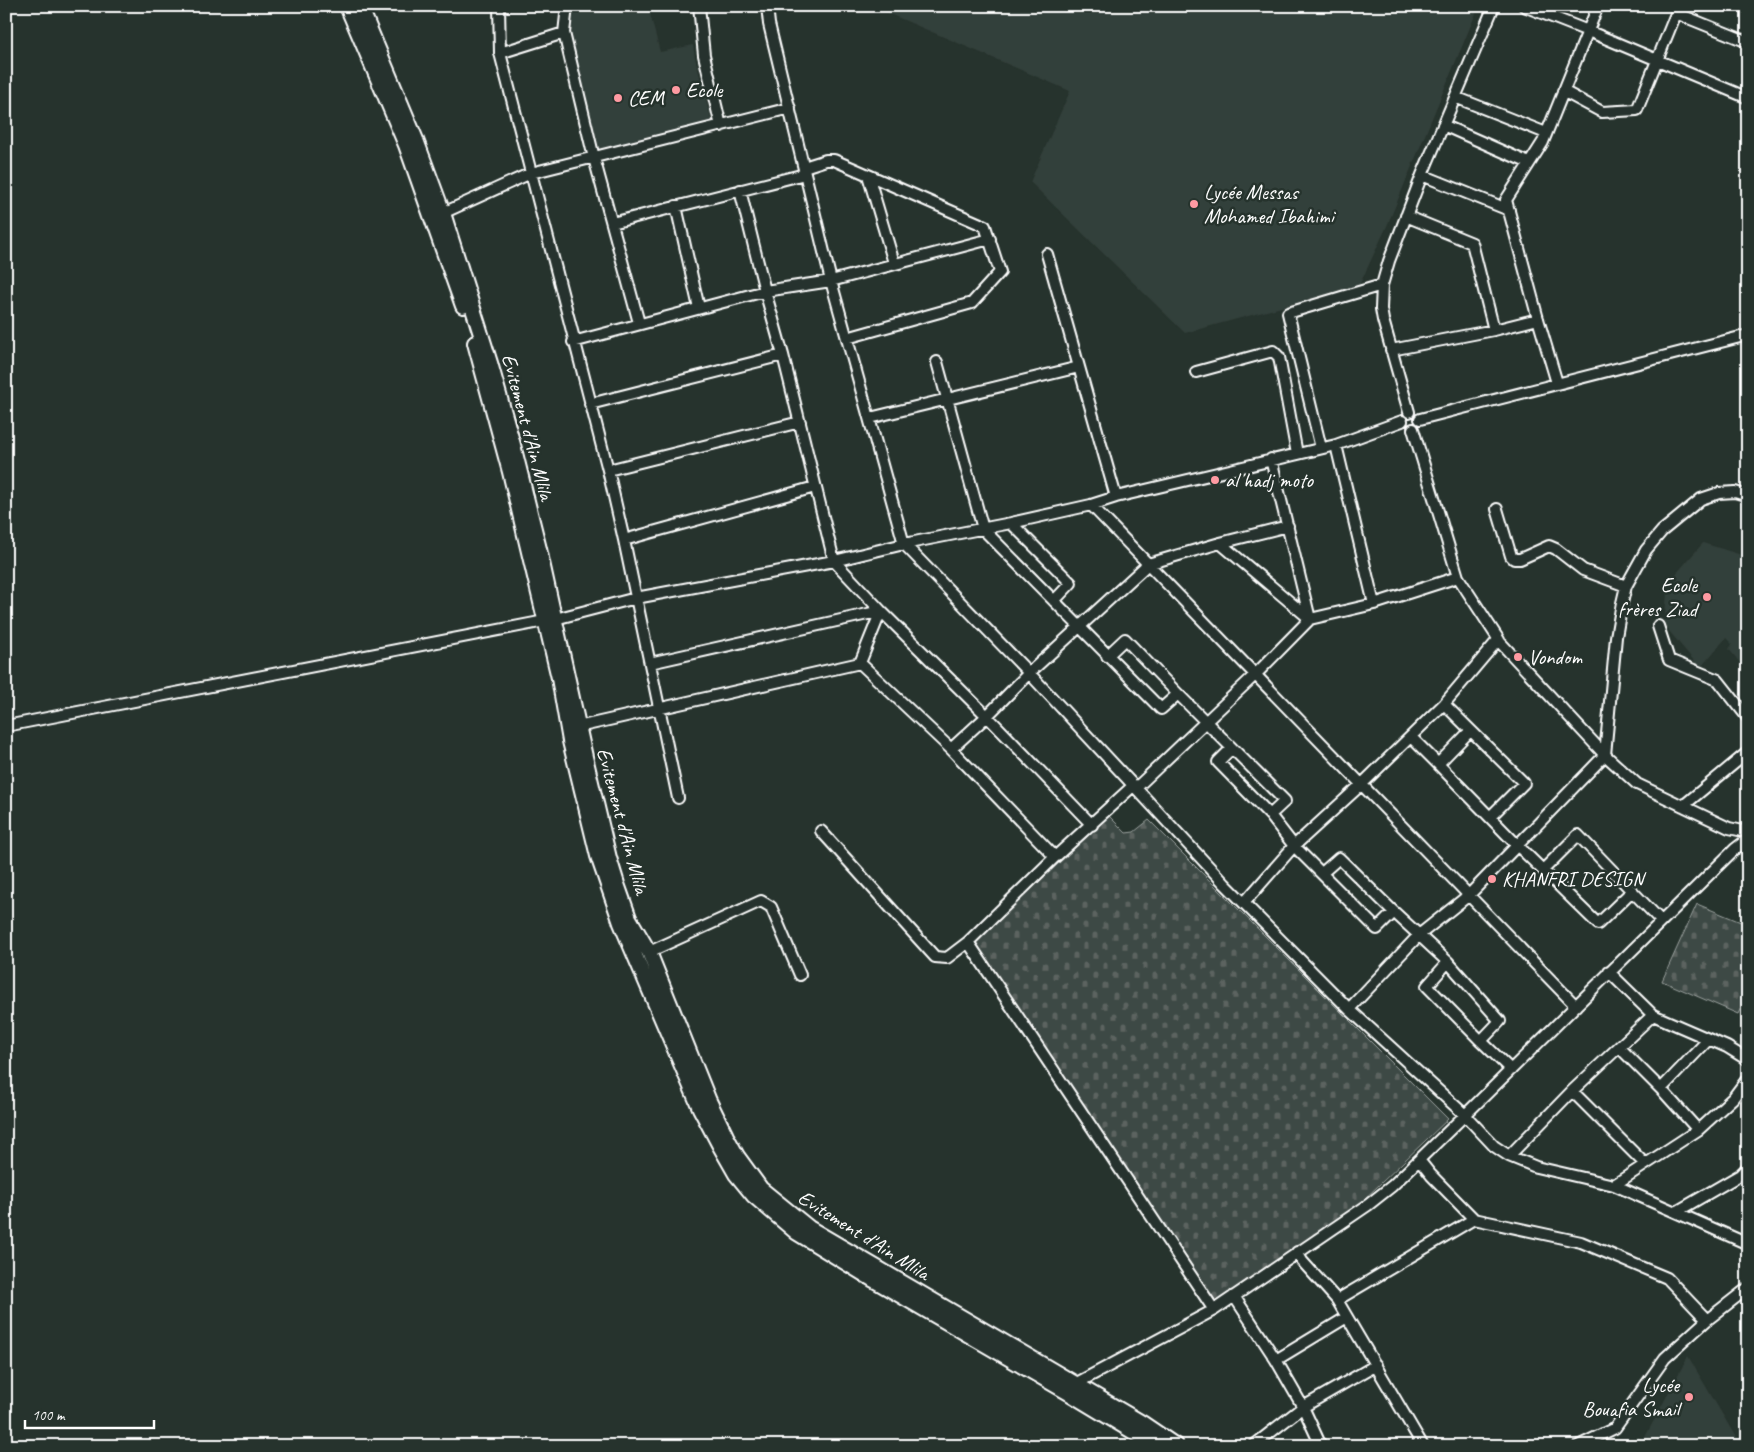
<svg xmlns="http://www.w3.org/2000/svg" width="1754" height="1452" font-family="Caveat,sans-serif">
<style>
.built{fill:#333f3a}
.cemetery{fill:url(#cemetery-stones);stroke:#9ea4a2}
.lines{fill:none;stroke-linecap:round;stroke-linejoin:round}
.minor-casing{stroke:#fff;stroke-width:14}
.highway-casing{stroke:#fff;stroke-width:18}
.minor{stroke:#26332d;stroke-width:10}
.highway{stroke:#26332d;stroke-width:14}
.poi-dot{fill:#ff9aa2;stroke:#26332d;stroke-width:2}
.labels{text-anchor:middle;dominant-baseline:central;stroke-width:5;stroke-linejoin:round;paint-order:stroke}
.poi-label{font-size:21px;fill:#fff;stroke:#26332d;text-anchor:start}
.street-label{font-size:21px;fill:#fff;stroke:#26332d}
</style>
<defs>
<pattern id="cemetery-stones" width="16" height="16" patternUnits="userSpaceOnUse" patternTransform="scale(1.25)"><rect width="16" height="16" fill="#3e4944"/><path d="M2 7V4a2 2 0 0 1 4 0v3zM10 15v-3a2 2 0 0 1 4 0v3z" fill="#5b6460"/></pattern>
</defs>
<rect width="100%" height="100%" fill="#26332d"/>
<filter id="ink" filterUnits="userSpaceOnUse"><feTurbulence type="fractalNoise" baseFrequency=".02" numOctaves="2"/><feDisplacementMap in="SourceGraphic" scale="10" xChannelSelector="R" yChannelSelector="G"/><feConvolveMatrix kernelMatrix="1 2 1 2 8 2 1 2 1" color-interpolation-filters="sRGB"/></filter>
<g filter="url(#ink)">
<path class="built" d="M573 6H648L660 52 693 45 695 57 712 123 600 153 570 36Z
M871 6H1479L1387 226 1359 286 1185 333 1030 182 1070 91Z
M1703 543 1748 557V673L1729 649 1732 644 1726 638 1700 668 1664 625 1668 583Z
M1688 1356 1741 1446H1625L1638 1437 1643 1441Z"/>
<path class="cemetery" d="M1109 816 1126 833 1134 832 1149 820 1448 1119 1356 1207 1214 1304 975 942Z
M1697 904 1748 925V992L1738 1014 1662 981Z"/>
<g class="lines">
<defs>
<path id="minor" d="M499 6 500 53 608 470 624 540 678 798
M699 6 704 55 721 126
M767 6 769 24 831 281 904 544 1029 673 1225 884 1349 1009 1465 1115 1494 1146 1509 1156 1536 1167 1614 1185 1748 1244
M1524 6 1588 31 1748 98
M1746 6 1748 7
M1676 13 1748 42
M564 33 594 158 639 323
M500 53 564 33 567 6
M1563 91 1602 112 1637 110 1679 6
M1455 97 1546 133
M1443 125 1529 163
M804 167 826 160H834L985 226 1000 272 972 303 847 338
M868 175 894 263
M1422 175 1509 210
M740 190 765 291 783 355 834 561 881 611 987 716 1092 825
M676 206 699 308
M443 213 531 173 790 108
M1406 216 1472 243 1494 330
M612 223 805 174
M573 342 765 291 831 281 990 239
M1391 350 1494 330 1538 319
M937 362 983 529 1161 709 1178 694
M1079 367 1116 497
M1196 372 1273 351 1279 357 1297 454
M1557 383 1538 319 1506 200 1543 142 1598 6
M590 404 783 355
M1409 412 1383 320 1381 309 1382 285 1389 261 1422 175 1494 6
M870 418 1079 367 1047 254
M1420 419 1748 335
M1413 429 1458 577 1499 640H1498L1605 755 1637 784 1729 828 1748 832
M1336 445 1374 604
M1321 448 1288 313 1382 285
M1271 459 1310 619 1374 604 1458 577
M608 470 800 422
M1091 505 1576 1006
M1497 509 1511 556 1514 559H1520L1549 546 1556 549 1583 570 1626 586
M1011 523 1071 583 1054 601
M624 540 815 487
M1658 626 1669 660 1718 680 1748 718
M1107 656 1125 639 1178 694 1285 801 1270 815
M650 663 881 611 860 663 951 749 1055 857
M1444 704 1524 783 1490 817
M6 726 555 619 636 598 834 561 904 544 1011 523 1091 505 1116 497 1336 445 1402 421
M578 727 860 663
M1411 737 1438 764 1470 731
M1232 748 1218 762 1270 815 1294 846 1377 929 1394 912
M951 749 987 716 1029 673 1148 564 1220 543 1288 526
M1438 764 1518 846 1598 924 1632 891
M1137 787 1256 674 1310 619 1220 543
M1683 806 1748 752
M821 831 935 957 947 958 968 942 1055 857 1134 785
M1543 870 1578 835 1661 921
M1322 873 1339 858 1394 912 1448 962 1500 1021 1481 1041 1511 1070
M1244 903 1294 846 1362 784 1444 704 1498 640
M968 942 1214 1310
M649 952 761 901 771 907 800 975
M1448 962 1427 986 1481 1041
M1609 972 1653 1015 1727 1047 1748 1060
M1349 1009 1419 935 1469 895 1605 755 1616 637 1622 603 1626 586 1646 550 1662 531 1701 499 1719 493 1735 492 1748 496
M1619 1047 1661 1089 1698 1130
M1661 1089 1708 1040
M1572 1091 1645 1164
M1509 1156 1572 1091 1653 1015
M1614 1185 1698 1130 1733 1098 1748 1078
M1676 1212 1740 1175 1748 1167
M1474 1219 1581 1242 1667 1278 1707 1320
M1297 1252 1302 1261 1337 1300 1423 1446
M1234 1296 1276 1360 1303 1407 1321 1446
M1337 1300 1474 1219 1431 1175 1419 1160
M1276 1360 1347 1317
M1072 1388 1075 1384 1214 1310 1368 1205 1392 1186 1465 1115 1735 849 1748 839
M1253 1446 1303 1407 1376 1365
M1578 1446 1615 1428 1665 1358 1707 1320 1748 1288"/>
<path id="highway" d="M347 6 406 145 463 306
M360 6 416 140 443 213 490 363 513 445 539 549 585 757 609 858 617 884 629 918 649 952 709 1101 726 1136 737 1156 761 1189 809 1228 1142 1423 1176 1446
M475 343 510 472 559 678 570 741 598 856 621 923 700 1108 720 1146 736 1174 754 1196 796 1232 874 1280 1069 1393 1157 1446"/>
</defs>
<use href="#minor" class="minor-casing"/>
<use href="#highway" class="highway-casing"/>
<use href="#minor" class="minor"/>
<use href="#highway" class="highway"/>
</g>
</g>
<g class="poi-dot">
<circle cx="676" cy="90" r="5"/>
<circle cx="618" cy="98" r="5"/>
<circle cx="1194" cy="204" r="5"/>
<circle cx="1215" cy="480" r="5"/>
<circle cx="1707" cy="597" r="5"/>
<circle cx="1518" cy="657" r="5"/>
<circle cx="1492" cy="879" r="5"/>
<circle cx="1689" cy="1397" r="5"/>
</g>
<g class="labels">
<g class="poi-label">
<text x="686" y="90">Ecole</text>
<text x="628" y="98">CEM</text>
<text x="1204" y="192">Lycée Messas<tspan x="1204" dy="24">Mohamed Ibahimi</tspan></text>
<text x="1225" y="480">al hadj moto</text>
<text x="1697" y="585" text-anchor="end">Ecole<tspan x="1697" dy="24">frères Ziad</tspan></text>
<text x="1528" y="657">Vondom</text>
<text x="1502" y="879">KHANFRI DESIGN</text>
<text x="1679" y="1385" text-anchor="end">Lycée<tspan x="1679" dy="24">Bouafia Smail</tspan></text>
</g>
<g class="street-label">
<text transform="translate(528 427) rotate(75)">Evitement d'Ain Mlila</text>
<text transform="translate(623 821) rotate(75)">Evitement d'Ain Mlila</text>
<text transform="translate(864 1235) rotate(32)">Evitement d'Ain Mlila</text>
</g>
</g>
<rect width="1754" height="1452" fill="none" stroke="#26332d" stroke-width="25"/>
<rect x="12" y="12" width="1729" height="1427" fill="none" stroke="#fff" stroke-width="2" filter="url(#ink)"/>
<path d="M25 1420v8h129v-8" fill="none" stroke="#ffffff" stroke-width="2.5"/>
<text x="32" y="1420" font-size="15" fill="#ffffff" stroke="#26332d" stroke-width="4" paint-order="stroke">100 m</text>
</svg>
